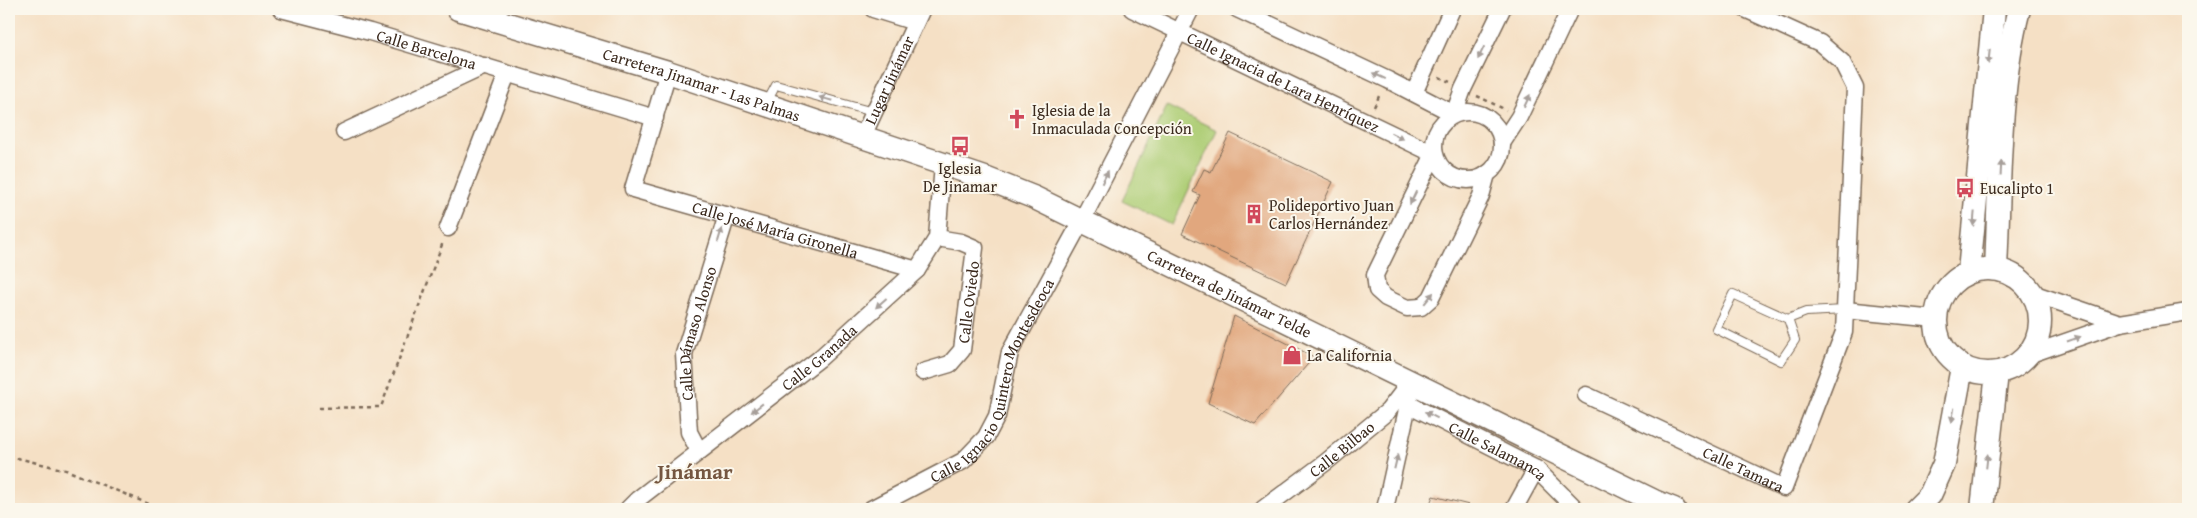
<svg xmlns="http://www.w3.org/2000/svg" width="2197" height="518" font-family="'Gentium Book Plus',serif">
<style>
.green{fill:#adcd75;stroke:#747c4a}
.building{fill:#e1a77e}
.lines{fill:none;stroke-linecap:round;stroke-linejoin:round}
.lane-casing{stroke:#7c6a58;stroke-width:10}
.street-casing{stroke:#7c6a58;stroke-width:19}
.secondary-casing{stroke:#7c6a58;stroke-width:25}
.path{stroke:#7c6a58;stroke-width:2.5;stroke-dasharray:4 4;stroke-linecap:butt}
.lane{stroke:#fff;stroke-width:8}
.street{stroke:#fff;stroke-width:16}
.secondary{stroke:#fff;stroke-width:22}
.oneway{fill:#a79f9a}
.labels{text-anchor:middle;dominant-baseline:central;stroke-width:4;stroke-linejoin:round;paint-order:stroke}
.street-label{font-size:16px;fill:#3b2a1e;stroke:#fbf7ec}
.poi-label{font-size:16px;fill:#3b2a1e;stroke:#fbf7ec;text-anchor:start}
.district-label{font-size:21px;font-weight:bold;fill:#755640;stroke:#fbf7ec}
</style>
<rect width="100%" height="100%" fill="#fbf7ec"/>
<filter id="ink" filterUnits="userSpaceOnUse"><feTurbulence type="fractalNoise" baseFrequency=".02" numOctaves="2"/><feDisplacementMap in="SourceGraphic" scale="10" xChannelSelector="R" yChannelSelector="G"/><feConvolveMatrix kernelMatrix="1 2 1 2 8 2 1 2 1" color-interpolation-filters="sRGB"/></filter>
<filter id="wash" filterUnits="userSpaceOnUse"><feTurbulence type="fractalNoise" baseFrequency=".0096" numOctaves="4" result="noise"/><feDisplacementMap in="SourceGraphic" scale="20" xChannelSelector="R" yChannelSelector="G"/><feGaussianBlur stdDeviation="1.12" result="paint"/><feColorMatrix in="noise" values="0 0 0 0 0 0 0 0 0 0 0 0 0 0 0 0 0 1.4 0 .05"/><feComposite in="paint" operator="in"/></filter>
<g filter="url(#wash)">
<rect width="100%" height="100%" fill="#f5e0c5"/>
<path class="green" d="M1167 106 1217 130 1172 225 1122 201Z"/>
<g id="blocks">
<path class="building" d="M1230 133 1333 182 1286 283 1182 234 1200 195 1193 192 1204 169 1211 172Z
M1234 316 1314 357 1255 425 1208 403Z
M1433 496 1469 505 1468 509H1428Z"/>
</g>
</g>
<g filter="url(#ink)">
<use href="#blocks" fill-opacity="0" stroke="#7c6a58" stroke-width="1"/>
<g class="lines">
<defs>
<path id="lane" d="M767 102 776 85 873 112
M1788 319 1795 340 1781 361 1716 329 1733 294 1788 319 1806 312 1845 310"/>
<g id="street">
<path id="s1" d="M281 9 370 32 655 118"/>
<path d="M873 9 915 22"/>
<path id="s2" d="M1132 9 1434 154 1375 275 1377 290 1386 298 1407 308 1421 307 1431 298 1481 196 1487 174"/>
<path d="M1237 9 1388 80 1454 114 1463 89 1502 9"/>
<path id="s3" d="M668 72 633 189 917 270"/>
<path d="M1414 93 1452 9"/>
<circle cx="1468" cy="146" r="34"/>
<path d="M344 132 485 66"/>
<path id="s4" d="M862 138 922 9"/>
<path d="M1502 143 1519 117 1570 9"/>
<path d="M448 228 507 74"/>
<path d="M2032 293 2120 323"/>
<path d="M1845 310 1936 319"/>
<path d="M2028 355 2120 323 2188 312"/>
<path id="s5" d="M923 372 950 364 962 350 975 248 961 242 937 238"/>
<path id="s6" d="M1586 395 1784 488 1844 332 1855 88 1842 62 1820 43 1745 9"/>
<path id="s7" d="M1410 405 1536 469 1576 509"/>
<path id="s8" d="M699 451 689 432 684 354 727 215"/>
<path id="s9" d="M628 509 638 499 819 359 917 270 937 238 943 165"/>
<path id="s10" d="M871 509 963 461 986 437 997 416 1010 352 1082 220 1191 9"/>
<path id="s11" d="M1263 509 1326 462 1388 411 1411 381"/>
<path d="M1385 509 1410 396"/>
<path d="M1514 509 1536 469"/>
</g>
<g id="secondary">
<path id="s12" d="M458 9 668 72 985 178 1033 197 1654 501 1674 509"/>
<path d="M1996 269C2000 185 1998 90 2019 9"/>
<circle cx="1988" cy="321" r="52"/>
<path d="M1969 272 1994 9"/>
<path d="M1916 509 1930 495 1944 464 1962 367"/>
<path d="M1982 509 1997 373"/>
</g>
</defs>
<use href="#lane" class="lane-casing"/>
<use href="#street" class="street-casing"/>
<use href="#secondary" class="secondary-casing"/>
<path class="path" d="M1439 77 1450 82
M1477 96 1506 110
M1374 107 1380 94
M319 408 381 407 443 242
M9 456 66 470 154 506 169 509"/>
<use href="#lane" class="lane"/>
<use href="#street" class="street"/>
<use href="#secondary" class="secondary"/>
</g>
<defs><path id="oneway-solid" d="M-6-.8H1V-3.2L6.5 0L1 3.2V.8H-6Z" transform="scale(1.25)"/></defs>
<g class="oneway">
<use href="#oneway-solid" transform="translate(1481 53) rotate(116)"/>
<use href="#oneway-solid" transform="translate(1989 57) rotate(96)"/>
<use href="#oneway-solid" transform="translate(1379 76) rotate(-155)"/>
<use href="#oneway-solid" transform="translate(826 99) rotate(-164)"/>
<use href="#oneway-solid" transform="translate(1527 101) rotate(-65)"/>
<use href="#oneway-solid" transform="translate(1397 136) rotate(26)"/>
<use href="#oneway-solid" transform="translate(2001 168) rotate(-87)"/>
<use href="#oneway-solid" transform="translate(1105 177) rotate(-63)"/>
<use href="#oneway-solid" transform="translate(1413 198) rotate(116)"/>
<use href="#oneway-solid" transform="translate(1974 219) rotate(95)"/>
<use href="#oneway-solid" transform="translate(720 235) rotate(-73)"/>
<use href="#oneway-solid" transform="translate(1429 298) rotate(-51)"/>
<use href="#oneway-solid" transform="translate(881 303) rotate(138)"/>
<use href="#oneway-solid" transform="translate(2074 339) rotate(-19)"/>
<use href="#oneway-solid" transform="translate(757 408) rotate(142)"/>
<use href="#oneway-solid" transform="translate(1431 415) rotate(-153)"/>
<use href="#oneway-solid" transform="translate(1953 415) rotate(100)"/>
<use href="#oneway-solid" transform="translate(1987 461) rotate(-84)"/>
<use href="#oneway-solid" transform="translate(1396 462) rotate(-77)"/>
</g>
</g>
<defs>
<symbol id="church-bare" viewBox="-9 -9 18 18"><path d="M-1.2-6h2.4v3.5h3.3v2.4h-3.3V6h-2.4V-.1h-3.3v-2.4h3.3Z" fill="#d1495b" stroke="#fbf7ec" stroke-width="2.5" paint-order="stroke"/></symbol>
<symbol id="bus-bare" viewBox="-9 -9 18 18"><path d="M-5-6H5V4H4V6H2V4H-2V6H-4V4H-5ZM-3.5-4V0h7V-4ZM-3.5 1.2v1.5H-2V1.2ZM2 1.2v1.5H3.5V1.2Z" fill="#d1495b" stroke="#fbf7ec" stroke-width="2.5" paint-order="stroke"/></symbol>
<symbol id="building-bare" viewBox="-9 -9 18 18"><path d="M-4-6H4V6H1V3H-1V6H-4ZM-2.5-4.3h1.7v1.8h-1.7ZM.8-4.3h1.7v1.8H.8ZM-2.5-1h1.7V.8h-1.7ZM.8-1h1.7V.8H.8Z" fill="#d1495b" stroke="#fbf7ec" stroke-width="2.5" paint-order="stroke"/></symbol>
<symbol id="shop-bare" viewBox="-9 -9 18 18"><path d="M-5-2.5h2.3a2.7 3.5 0 0 1 5.4 0H5L5.5 6h-11ZM-1.5-2.5h3a1.5 2.3 0 0 0-3 0Z" fill="#d1495b" stroke="#fbf7ec" stroke-width="2.5" paint-order="stroke"/></symbol>
</defs>
<g fill-rule="evenodd">
<use href="#church-bare" x="1003" y="105" width="28" height="28"/>
<use href="#bus-bare" x="946" y="132" width="28" height="28"/>
<use href="#bus-bare" x="1951" y="174" width="28" height="28"/>
<use href="#building-bare" x="1240" y="200" width="28" height="28"/>
<use href="#shop-bare" x="1278" y="341" width="28" height="28"/>
</g>
<g class="labels">
<g class="street-label">
<text stroke="none"><textPath href="#s1" startOffset="151">Calle Barcelona</textPath></text>
<text stroke="none"><textPath href="#s4" startOffset="64">Lugar Jinámar</textPath></text>
<text stroke="none"><textPath href="#s2" startOffset="168">Calle Ignacia de Lara Henríquez</textPath></text>
<text stroke="none"><textPath href="#s12" startOffset="255">Carretera Jinamar - Las Palmas</textPath></text>
<text stroke="none"><textPath href="#s3" startOffset="270">Calle José María Gironella</textPath></text>
<text stroke="none"><textPath href="#s12" startOffset="824">Carretera de Jinámar Telde</textPath></text>
<text stroke="none"><textPath href="#s5" startOffset="95">Calle Oviedo</textPath></text>
<text stroke="none"><textPath href="#s8" startOffset="122">Calle Dámaso Alonso</textPath></text>
<text stroke="none"><textPath href="#s9" startOffset="244">Calle Granada</textPath></text>
<text stroke="none"><textPath href="#s10" startOffset="188">Calle Ignacio Quintero Montesdeoca</textPath></text>
<text stroke="none"><textPath href="#s11" startOffset="99">Calle Bilbao</textPath></text>
<text stroke="none"><textPath href="#s7" startOffset="99">Calle Salamanca</textPath></text>
<text stroke="none"><textPath href="#s6" startOffset="174">Calle Tamara</textPath></text>
</g>
<g class="poi-label">
<text x="1032" y="110">Iglesia de la<tspan x="1032" dy="18">Inmaculada Concepción</tspan></text>
<text x="960" y="168" text-anchor="middle">Iglesia<tspan x="960" dy="18">De Jinamar</tspan></text>
<text x="1980" y="188">Eucalipto 1</text>
<text x="1269" y="205">Polideportivo Juan<tspan x="1269" dy="18">Carlos Hernández</tspan></text>
<text x="1307" y="355">La California</text>
</g>
<g class="district-label">
<text x="695" y="471">Jinámar</text>
</g>
</g>
<rect width="2197" height="518" fill="none" stroke="#fbf7ec" stroke-width="30"/>
</svg>
